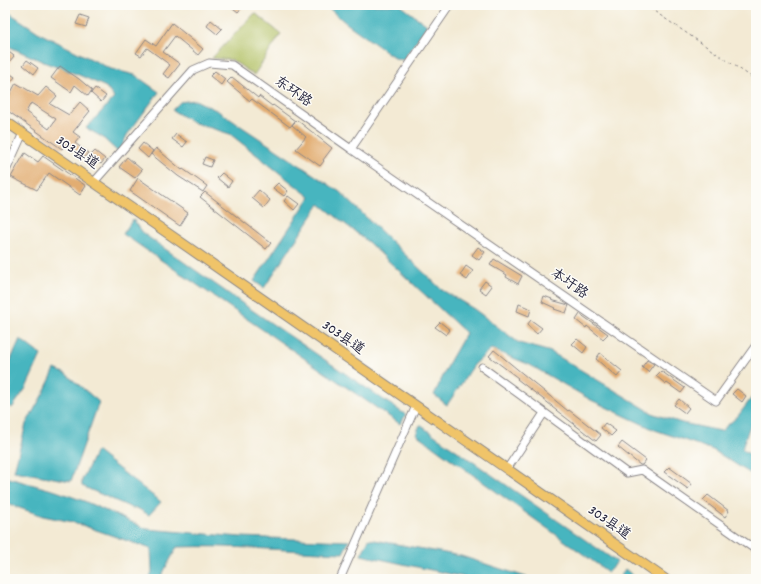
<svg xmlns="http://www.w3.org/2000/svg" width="761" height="584" font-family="Dekko,'LXGW WenKai TC',sans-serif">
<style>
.green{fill:#b0bf62;stroke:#69704e}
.water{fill:#46b5bf;stroke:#346c7d}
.building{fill:#e2ad72;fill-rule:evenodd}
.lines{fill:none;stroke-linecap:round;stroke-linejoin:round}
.minor-casing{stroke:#8a8688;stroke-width:9}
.major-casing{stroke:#8a8688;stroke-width:11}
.path{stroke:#8a8688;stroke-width:1;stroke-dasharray:3 3;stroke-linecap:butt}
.minor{stroke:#fff;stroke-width:7}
.major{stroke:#f0c469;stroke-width:9}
.labels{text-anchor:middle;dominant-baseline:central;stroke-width:3;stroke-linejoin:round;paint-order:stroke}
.street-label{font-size:14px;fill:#22223b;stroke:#fdfcf7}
</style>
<rect width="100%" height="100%" fill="#fdfcf7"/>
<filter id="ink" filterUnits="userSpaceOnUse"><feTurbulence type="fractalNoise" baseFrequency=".025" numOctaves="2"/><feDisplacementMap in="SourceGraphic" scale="8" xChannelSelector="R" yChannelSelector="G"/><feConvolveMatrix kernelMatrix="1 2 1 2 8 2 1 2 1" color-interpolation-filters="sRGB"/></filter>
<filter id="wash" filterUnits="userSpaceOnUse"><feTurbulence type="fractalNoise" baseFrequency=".012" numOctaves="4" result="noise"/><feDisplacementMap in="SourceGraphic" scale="16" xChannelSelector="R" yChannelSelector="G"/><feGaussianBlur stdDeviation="0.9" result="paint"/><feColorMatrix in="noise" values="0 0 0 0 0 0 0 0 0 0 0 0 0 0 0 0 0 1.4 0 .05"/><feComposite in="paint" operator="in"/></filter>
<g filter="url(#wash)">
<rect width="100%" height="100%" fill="#f3ead4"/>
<path class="green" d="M255 13 281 34 254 75 232 60 212 58Z"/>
<path class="water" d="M325 5H400L427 25 403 60 395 58 346 23Z
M5 10 41 34 111 69 135 75 159 92 127 135 119 153 102 137 86 128 114 98 106 87 79 75 46 63 10 47 5 44Z
M195 100 218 111 340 192 442 290 474 309 519 343 551 352 654 414 682 423 721 431 738 416 756 392V418L749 428 742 449 756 459V477L713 450 655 430 591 400 530 365 491 349 474 365 447 405 434 395 451 359 466 333 368 242 320 204 264 288 254 281 310 197 230 134 192 122 172 110 180 102Z
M133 219 144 234 249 308 406 415 400 424 123 234Z
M20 339 41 355 26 388 12 408 5 404V373Z
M55 369 66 374 99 402 71 481 14 471 26 424 44 392Z
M420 425 617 562 608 572 416 434Z
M96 451 161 502 149 515 137 508H132L82 486V480Z
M5 477 56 491 84 501 147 529 241 537 349 541 343 553C288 551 232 545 177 547L164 571 161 579H149L152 572 151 549 73 522 43 516 5 503Z
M369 539 461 556 532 579H473L361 555Z
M625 569 637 579H619Z"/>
<g id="blocks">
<path class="building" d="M229 5H244L238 12Z
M80 15 89 18 86 27 76 24Z
M211 20 222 29 217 34 207 26Z
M172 23 203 49 198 55 175 36 163 52 180 64 169 78 163 74 170 65 158 56 147 48 141 56 136 53 146 39 156 46Z
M5 49 14 56 5 67Z
M27 60 38 68 34 74 23 65Z
M60 66 79 79 92 90 88 96 75 85 71 92 51 78Z
M5 70 15 77 10 83 5 79Z
M215 71 225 79 221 85 210 76Z
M232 77 258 98 259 96 272 106 273 105 295 121 290 127 252 99 250 101 227 82Z
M16 83 38 96 46 87 57 96 50 104 69 115 80 102 90 111 73 132 80 137 75 143 88 153 84 158 66 144 62 149 5 109V96L8 98ZM31 103 56 119 49 129 26 112Z
M95 88 106 96 101 102 91 93Z
M297 120 332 148 323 160 324 161 320 166 296 149 306 137 292 125Z
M176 134 187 142 183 147 172 139Z
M143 143 153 151 148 158 138 149Z
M156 148 182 170 183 169 207 186 203 192 178 176 151 154Z
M95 151 105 159 101 164 90 156Z
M25 153 38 162 43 156 86 186 80 195 49 173 37 190 11 177Z
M127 157 142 170 135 178 119 167Z
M205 157 213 160 210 167 202 164Z
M222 173 232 181 228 187 217 178Z
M138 178 188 213 180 226 130 191Z
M278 183 288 191 284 196 273 188Z
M259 190 270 200 264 208 252 198Z
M205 192 271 243 266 249 200 197Z
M288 196 299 204 294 210 284 201Z
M478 247 485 252 479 260 472 255Z
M494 259 522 276 518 284 506 277 507 275 490 265Z
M466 266 473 271 467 280 460 275Z
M485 281 492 286 486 294 479 289Z
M544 296 552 299 551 300 569 305 566 313 554 309 555 308 542 302Z
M519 304 531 309 529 316 517 311Z
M580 314 608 334 603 339 587 326 586 328 576 320Z
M531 320 542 328 537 334 527 325Z
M440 322 450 330 446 335 435 327Z
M577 339 587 347 583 353 572 344Z
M494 350 568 411 569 410 601 435 596 441 552 407V406L517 379 518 378 489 356Z
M600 353 622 371 617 377 596 359Z
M647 360 654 364 648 372 642 367Z
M661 371 685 388 681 393 667 383 666 384 656 376Z
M737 389 746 396 742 402 732 394Z
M679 399 689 408 685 413 674 405Z
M605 423 616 431 611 436 601 428Z
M622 442 646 460 642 465H640L618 447Z
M669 467 692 484 688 489 664 472Z
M708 495 729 511 725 517 703 500Z"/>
</g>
</g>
<g filter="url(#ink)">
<use href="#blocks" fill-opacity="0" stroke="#8a8688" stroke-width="1"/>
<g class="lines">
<defs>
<path id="minor" d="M351 149 716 401 756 345
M5 173 23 133
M94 182 193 70 209 63 232 65 351 149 450 5
M482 367 627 473 642 470 756 550
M507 469 544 413
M340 579 416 406"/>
<path id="major" d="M5 121 182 243 665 579"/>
</defs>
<use href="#minor" class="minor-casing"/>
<use href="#major" class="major-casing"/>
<path class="path" d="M645 5 756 80"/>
<use href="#minor" class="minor"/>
<use href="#major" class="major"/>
</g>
</g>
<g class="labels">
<g class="street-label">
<text transform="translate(293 92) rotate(35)">东环路</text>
<text transform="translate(77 153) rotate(34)">303县道</text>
<text transform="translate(569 284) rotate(35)">本圩路</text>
<text transform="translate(343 338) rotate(35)">303县道</text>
<text transform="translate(609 523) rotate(35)">303县道</text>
</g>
</g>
<rect width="761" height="584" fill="none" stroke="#fdfcf7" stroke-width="20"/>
</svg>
